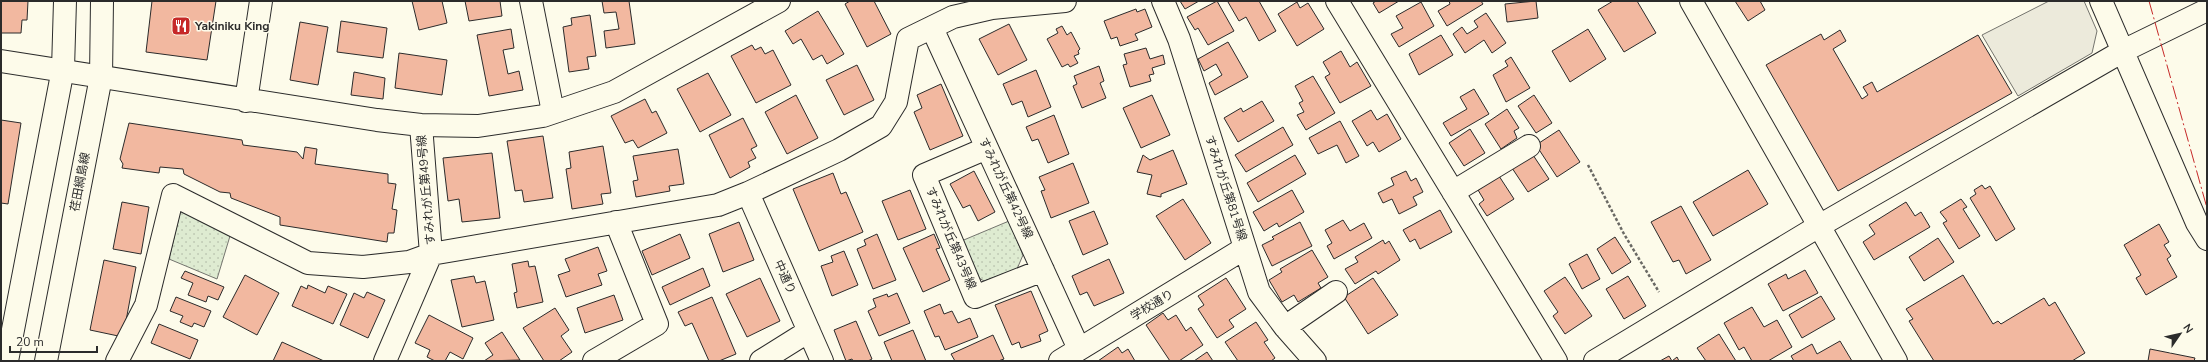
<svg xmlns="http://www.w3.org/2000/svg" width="2208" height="362" font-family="'Nunito Sans','Noto Sans JP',sans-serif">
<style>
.grass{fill:url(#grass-dots);stroke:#74746e}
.parking{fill:#eceadb;stroke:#74746e}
.building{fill:#f2b8a0;stroke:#2b2b2b}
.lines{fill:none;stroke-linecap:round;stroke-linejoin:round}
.minor-casing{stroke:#2b2b2b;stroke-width:24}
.major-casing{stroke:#2b2b2b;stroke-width:24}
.path{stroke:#6a6964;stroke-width:2.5;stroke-dasharray:3 2;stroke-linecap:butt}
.minor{stroke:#fdfbea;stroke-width:22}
.major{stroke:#fdfbea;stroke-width:22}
.power{stroke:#c62828;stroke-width:1;stroke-dasharray:14 3 2 3;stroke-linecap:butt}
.labels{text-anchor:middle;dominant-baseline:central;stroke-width:3;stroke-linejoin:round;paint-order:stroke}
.poi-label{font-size:12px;font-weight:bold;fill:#2b2b2b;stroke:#fdfbea;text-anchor:start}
.street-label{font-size:12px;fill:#2b2b2b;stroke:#fdfbea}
</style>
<defs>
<pattern id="grass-dots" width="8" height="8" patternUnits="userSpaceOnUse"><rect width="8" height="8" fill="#deebd1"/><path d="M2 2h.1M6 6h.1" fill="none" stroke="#bfcab4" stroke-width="1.8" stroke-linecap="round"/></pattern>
</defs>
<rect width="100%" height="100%" fill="#fdfbea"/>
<path class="grass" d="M181 209 230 236 217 279 169 259Z
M1009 221 1023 255 1017 269 984 281 974 275 959 242Z"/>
<path class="parking" d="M2049 1H2084L2097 31 2092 53 2018 96 1982 35Z"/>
<path class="building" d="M1 1H28L27 20H22L21 33H1Z
M152 1H216L207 60 146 52Z
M412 1H442L447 23 419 30Z
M465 1H500L502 16 469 21Z
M602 1H629L635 44 606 48 604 31 619 29 616 12 604 13Z
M850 1H874L891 34 867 47 845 4Z
M1180 1H1199L1185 9Z
M1217 1 1234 31 1208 45 1198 28 1195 30 1187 17Z
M1230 1H1259L1276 31 1259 41 1246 17 1239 21 1228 2Z
M1376 1H1399L1379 13 1373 3Z
M1449 1H1481L1483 4 1447 26 1438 11 1450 4Z
M1536 1 1538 18 1507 22 1505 4Z
M1613 1H1637L1656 33 1624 52 1598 10Z
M1735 1H1760L1765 10 1748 21Z
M1297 2 1300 8 1308 3 1324 29 1297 46 1278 14Z
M1421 2 1434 26 1399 47 1391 34 1403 28 1396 16Z
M1136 9 1137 12 1145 9 1152 27 1135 34 1138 40 1120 46 1117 37 1111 39 1104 21Z
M818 11 844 54 827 64 822 55 813 60 801 39 793 44 785 31Z
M1486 13 1506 43 1492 53 1484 40 1465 53 1453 34 1462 27 1467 34 1478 27 1474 21Z
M590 15 596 56 587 57 589 69 569 72 563 27 572 25 571 18Z
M341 21 387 28 383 58 337 52Z
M300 22 328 27 318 85 290 80Z
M1009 24 1027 60 998 75 979 39Z
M1062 26 1067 35 1071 32 1080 49 1078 51 1079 54 1074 56 1078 63 1070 67 1068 64 1062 67 1047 39 1058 33 1056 29Z
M511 29 514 48 503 50 508 74 519 71 523 90 489 96 477 35Z
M1588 29 1606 59 1570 82 1552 51Z
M1840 30 1846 41 1833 49 1862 99 1868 95 1863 87 1872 82 1877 92 1978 35 2012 93 1838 191 1766 65 1821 34 1824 40Z
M1441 35 1453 55 1419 75 1409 54Z
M1228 42 1248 77 1215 95 1209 83 1222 75 1216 64 1204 71 1198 59Z
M752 45 755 50 761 47 765 54 773 50 791 85 756 103 731 56Z
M1146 48 1150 59 1163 55 1165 64 1152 68 1154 74 1149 75 1151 81 1130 87 1123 65 1127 64 1124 54Z
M1341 51 1350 67 1357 62 1371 86 1340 103 1325 77 1330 74 1323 62Z
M399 53 447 60 442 95 395 88Z
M1511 57 1530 88 1506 102 1493 75 1508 66 1505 61Z
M857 65 874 100 844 115 826 80Z
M1099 66 1104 81 1100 83 1106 98 1082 108 1073 86 1077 84 1074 76Z
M1036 70 1051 107 1028 117 1022 101 1012 105 1003 84Z
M354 72 385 78 383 99 351 95Z
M708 73 731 115 700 132 677 89Z
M1313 76 1335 113 1306 130 1297 115 1304 112 1299 103 1303 101 1295 86Z
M941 84 963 136 930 150 914 112 922 108 917 95Z
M1474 89 1489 114 1451 136 1443 123 1467 109 1460 97Z
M796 95 818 138 787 154 765 112Z
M1152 95 1170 135 1141 148 1123 108Z
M1534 95 1552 123 1536 133 1518 106Z
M645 99 652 113 656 111 667 133 638 148 633 140 625 143 611 116Z
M1262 101 1274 121 1238 142 1224 118 1241 108 1243 112Z
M1507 109 1519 128 1514 131 1517 138 1501 149 1485 124Z
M1371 110 1377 120 1387 114 1401 139 1379 152 1373 142 1367 146 1352 121Z
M1054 115 1069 154 1048 163 1038 139 1032 141 1026 127Z
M743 118 757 146 751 149 756 158 748 162 750 167 730 178 709 135Z
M1 120 21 123 8 204 1 203Z
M1340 121 1359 156 1346 163 1337 145 1318 154 1309 138Z
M129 123 242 140 243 145 297 152 303 159 305 147 317 149 315 164 388 174V183L396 184 392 209 397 210 394 233H388L387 242 280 225V217L231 198 230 193 220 192 184 174 183 169 160 167 159 173 122 168 123 164 120 159Z
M1283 127 1293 145 1246 172 1235 155Z
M1470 129 1485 153 1464 166 1449 143Z
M1559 130 1580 162 1557 177 1536 145Z
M543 136 553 198 524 202 522 190 515 191 507 141Z
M603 146 611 193 601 194 603 204 572 209 566 169 571 168 569 152Z
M678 149 684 184 669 186 670 191 636 197 633 181 638 180 633 156Z
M1173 150 1187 184 1161 194V197L1147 194 1152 175 1137 172 1143 155 1150 160Z
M492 153 500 218 462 222 459 199 448 201 443 158Z
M1295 155 1306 174 1258 202 1247 183Z
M1533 155 1549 179 1528 192 1512 168Z
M1073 163 1089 203 1051 218 1041 191 1045 190 1039 177Z
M1748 170 1768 204 1713 236 1693 202Z
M974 171 995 212 978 221 970 205 963 208 950 184Z
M1406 171 1411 181 1416 178 1423 192 1413 197 1417 205 1399 214 1392 199 1383 203 1378 193 1394 185 1391 178Z
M833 173 841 194 846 192 863 232 819 251 793 189Z
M1499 176 1514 199 1487 216 1479 204 1484 200 1478 190Z
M1982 185 1985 189 1990 186 2015 229 1996 241 1970 198 1976 194 1974 190Z
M910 190 926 229 898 240 882 201Z
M1292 190 1304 212 1279 227 1277 223 1264 231 1253 212Z
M1183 199 1211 243 1185 260 1156 216Z
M1961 199 1967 207 1963 209 1980 236 1959 249 1943 223 1947 221 1940 212Z
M122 202 149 207 141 254 113 249Z
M1906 202 1915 216 1921 212 1930 227 1874 260 1863 242 1875 234 1869 225Z
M1681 206 1711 260 1686 274 1679 260 1673 262 1651 222Z
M1440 210 1452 232 1420 249 1415 239 1410 242 1403 230Z
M1094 211 1108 244 1083 255 1069 221Z
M1343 220 1350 231 1364 223 1372 238 1334 259 1327 246 1332 243 1325 230Z
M739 222 754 260 723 272 709 234Z
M1300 222 1312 246 1272 266 1262 245 1274 239 1272 237Z
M2159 224 2169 242 2164 245 2171 256 2167 259 2177 277 2146 295 2136 278 2141 275 2124 245Z
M680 234 690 258 652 275 642 251Z
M877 234 896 280 873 289 857 249 866 245 864 240Z
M934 234 940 248 936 249 950 280 923 292 903 248Z
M1615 237 1631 262 1612 274 1597 249Z
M1938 238 1954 262 1924 281 1909 257Z
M1383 240 1385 244 1389 241 1400 260 1378 274 1376 271 1355 284 1345 269 1358 262 1355 257Z
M598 247 607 271 598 274 602 285 566 297 558 275 570 271 565 259Z
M1312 250 1328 277 1318 283 1321 288 1298 302 1294 295 1282 302 1269 280 1282 272 1280 269Z
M844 251 858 285 832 296 821 266 833 262 831 256Z
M1587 254 1600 279 1582 289 1569 264Z
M1109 259 1124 293 1094 306 1087 292 1080 295 1072 276Z
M104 260 136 267 123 337 90 330Z
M528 261 529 267 535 266 543 302 517 308 514 293 517 292 512 264Z
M703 268 710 286 670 305 662 287Z
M1805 270 1818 293 1783 311 1768 284 1786 274 1788 279Z
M185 271 224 287 218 300 208 296 206 302 188 295 193 283 181 278Z
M245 275 279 293 257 335 223 317Z
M1963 275 1993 324 1998 321 2001 324 2044 298 2049 306 2055 302 2085 353 2072 361H1934L1909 321 1913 319 1906 309Z
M474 276 476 283 485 281 494 320 462 327 451 280Z
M1628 276 1646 306 1624 319 1606 289Z
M1565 277 1592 316 1565 334 1553 316 1558 312 1544 291Z
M760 278 780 321 747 337 726 294Z
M1226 278 1246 309 1229 320 1234 327 1217 338 1198 309 1204 305 1198 296Z
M1373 278 1398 315 1368 334 1344 297Z
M308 285 325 293 328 286 347 294 333 324 292 306 301 286 307 289Z
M1031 291 1048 331 1039 335 1041 341 1021 348 1019 342 1012 345 995 305Z
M367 292 385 300 368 338 340 325 354 293 364 298Z
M897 293 910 323 879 336 868 311 876 307 873 299 887 294 888 297Z
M614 295 623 320 585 333 577 308Z
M1821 296 1835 319 1802 338 1789 315Z
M176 297 211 311 204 327 194 323 192 327 180 322 183 316 170 311Z
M712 297 736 354 719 361H709L692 323 685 326 678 312Z
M940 304 944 314 952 311 958 323 970 318 978 337 945 350 939 336 935 337 924 311Z
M1752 307 1764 327 1777 320 1792 347 1768 361H1752L1744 347 1739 350 1724 323Z
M555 308 569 330 561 336 572 352 559 361H544L523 328Z
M1163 313 1168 320 1176 315 1186 331 1191 327 1203 345 1179 361H1170L1146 325Z
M429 315 473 338 463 359 450 352 445 361H435L427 357 430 350 415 343Z
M856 321 872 359 868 361H853L852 359 846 361 834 330Z
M1256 322 1268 340 1264 342 1275 358 1271 361H1238L1225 342Z
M159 324 198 340 190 359 151 343Z
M913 330 926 361H892L884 342Z
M502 332 520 360 484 361 493 355 485 343Z
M1719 334 1736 361H1706L1697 348Z
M993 335 1004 359 998 361H955L951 354Z
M1840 341 1852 361H1794L1791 356 1812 344 1817 354Z
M282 342 324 361H273Z
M1118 347 1122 353 1128 349 1135 361H1098Z
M2150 349 2195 358 2194 361H2148Z
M1207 352 1213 361H1194Z
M1669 356 1672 361 1677 357 1679 361H1660Z"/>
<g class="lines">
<defs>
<path id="minor" d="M531 1 553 112
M1163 1 1179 39 1259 292 1285 327 1315 361
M1337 1 1556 361
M1691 1 1896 361
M2101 1 2197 223 2207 239
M932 28 1079 349
M1 61 377 120 421 125 478 126 543 116 614 92 779 1
M246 101 261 1
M987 148 924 175 975 297 1043 270
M1453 192 1529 146
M748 193 822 361
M1285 327 1336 292
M117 361 146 305 173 195 308 263 363 267 409 262 431 254 718 205 748 193 839 150 881 126 896 102 908 39 953 17 992 8 1065 1
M385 361 431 254 421 125
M594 361 657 324 616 222
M761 361 809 331
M1060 361 1245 248
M1595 361 1819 226 2123 51 2207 10"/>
<path id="major" d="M7 361 63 69 65 1
M46 361 101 77 102 1"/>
</defs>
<use href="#minor" class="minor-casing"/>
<use href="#major" class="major-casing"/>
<path class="path" d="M1588 165 1624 234 1659 292"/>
<use href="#minor" class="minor"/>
<use href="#major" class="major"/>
<path class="power" d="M2149 1 2207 208"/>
</g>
<defs>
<symbol id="restaurant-square" viewBox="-11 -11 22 22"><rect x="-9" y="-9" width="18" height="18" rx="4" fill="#c62828" stroke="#fdfbea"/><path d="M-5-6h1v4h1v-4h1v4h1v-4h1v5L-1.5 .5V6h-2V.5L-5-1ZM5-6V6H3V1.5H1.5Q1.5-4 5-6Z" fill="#fff"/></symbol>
</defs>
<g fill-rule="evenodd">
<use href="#restaurant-square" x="170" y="15" width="22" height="22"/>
</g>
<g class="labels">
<g class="poi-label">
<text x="195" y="26">Yakiniku King</text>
</g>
<g class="street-label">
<text transform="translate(80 182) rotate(-79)">荏田綱島線</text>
<text transform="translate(1006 188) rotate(65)">すみれが丘第42号線</text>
<text transform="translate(1226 188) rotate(72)">すみれが丘第81号線</text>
<text transform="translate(426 190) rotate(-95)">すみれが丘第49号線</text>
<text transform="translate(951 238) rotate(67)">すみれが丘第43号線</text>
<text transform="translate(785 277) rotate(66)">中通り</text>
<text transform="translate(1152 305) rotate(-31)">学校通り</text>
</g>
</g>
<rect width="2208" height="362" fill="none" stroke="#2b2b2b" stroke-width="4"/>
<g transform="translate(2180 334) rotate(56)" stroke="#fdfbea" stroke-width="3" paint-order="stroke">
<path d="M0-3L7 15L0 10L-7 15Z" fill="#2b2b2b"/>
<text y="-6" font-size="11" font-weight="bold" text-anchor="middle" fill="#2b2b2b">N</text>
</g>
<path d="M10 346v6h87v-6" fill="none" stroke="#2b2b2b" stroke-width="2"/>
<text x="16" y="346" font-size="12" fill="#2b2b2b" stroke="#fdfbea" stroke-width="3" paint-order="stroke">20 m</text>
</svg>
